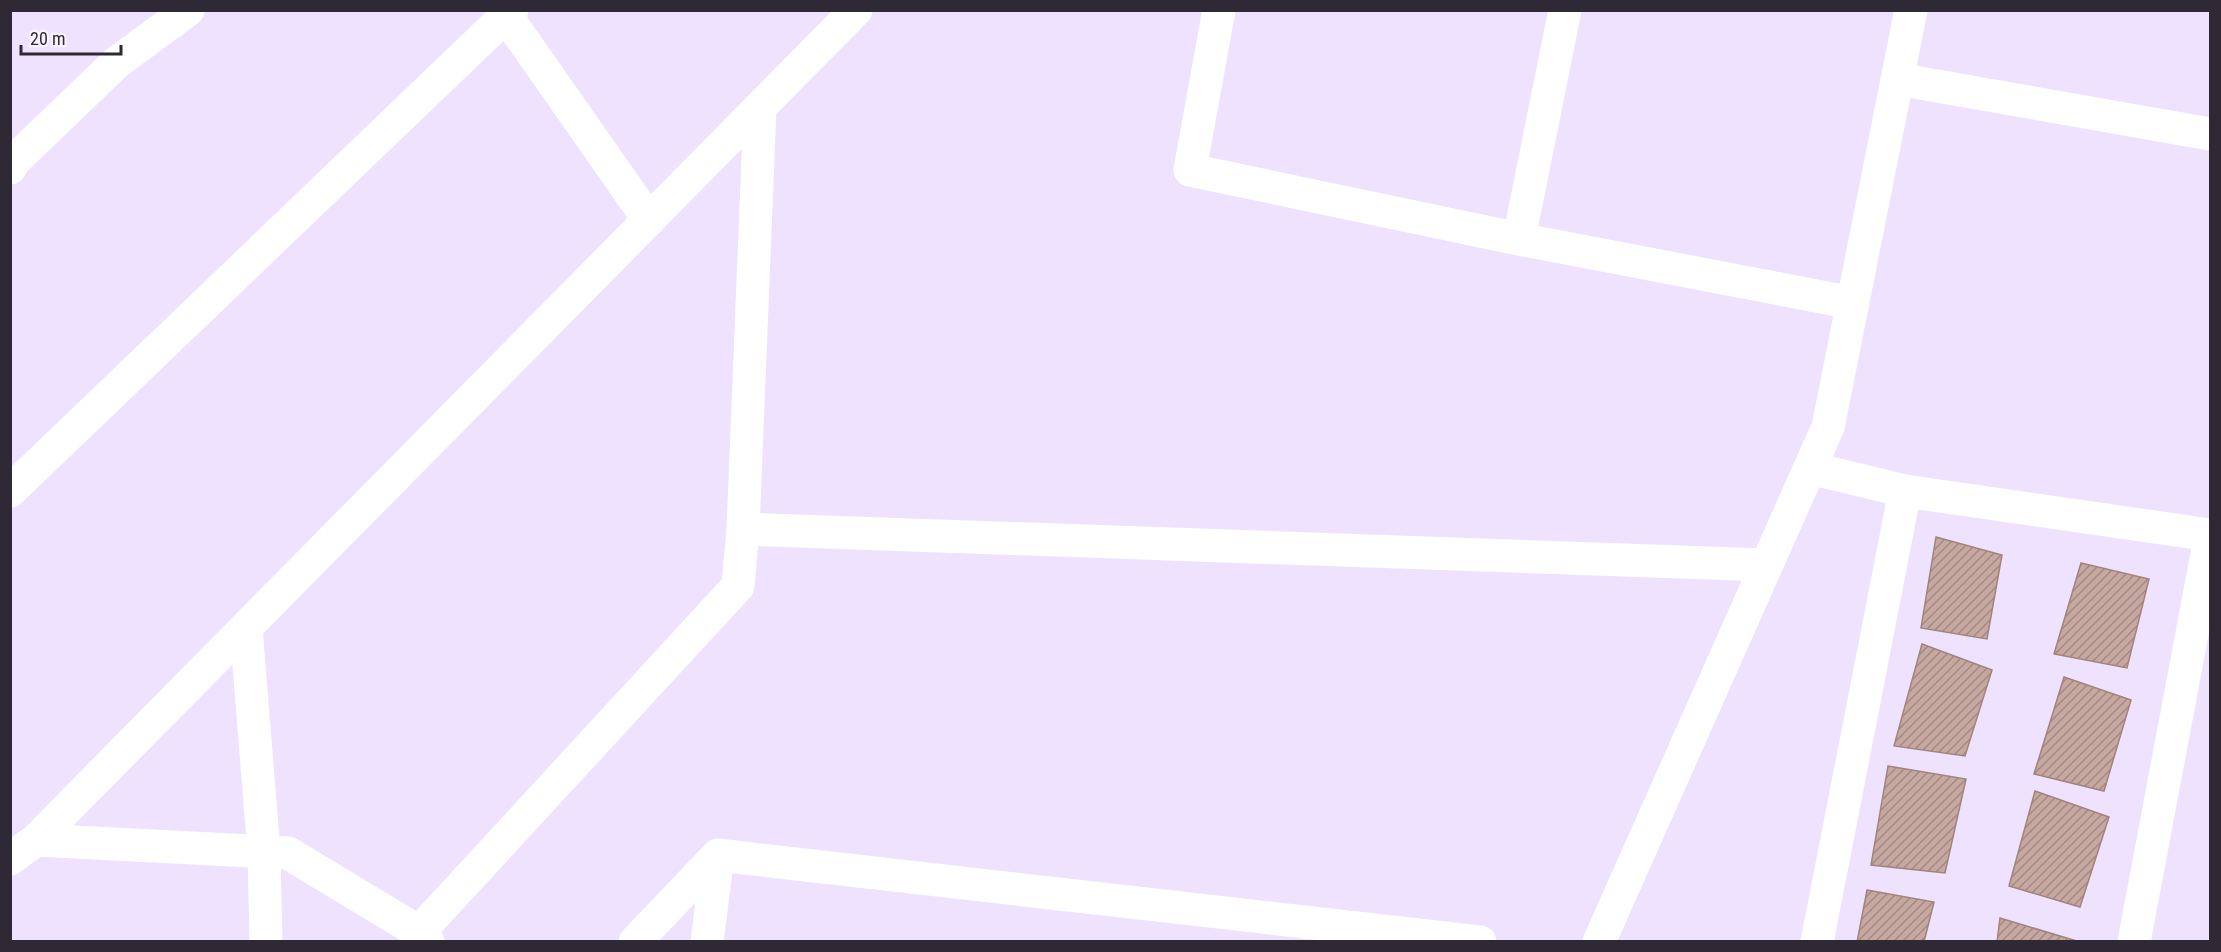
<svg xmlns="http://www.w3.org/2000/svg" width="2221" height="952" font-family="'Roboto Condensed',sans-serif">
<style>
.building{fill:url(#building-hatch);stroke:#a2847d;stroke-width:1.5}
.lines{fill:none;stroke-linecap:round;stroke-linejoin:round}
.minor{stroke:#fff;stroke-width:33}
.tertiary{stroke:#fff;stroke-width:33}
</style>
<defs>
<pattern id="building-hatch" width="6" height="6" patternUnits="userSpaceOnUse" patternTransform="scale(1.5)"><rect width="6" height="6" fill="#c7a8a0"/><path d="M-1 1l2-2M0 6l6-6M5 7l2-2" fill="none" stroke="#a28983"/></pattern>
</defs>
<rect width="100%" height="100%" fill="#eee2fe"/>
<path class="building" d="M1936 537 2002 555 1987 639 1921 628Z
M2081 563 2149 579 2127 668 2054 654Z
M1922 644 1992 670 1965 756 1894 746Z
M2064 677 2131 700 2104 791 2034 774Z
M1888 766 1966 779 1945 873 1871 865Z
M2035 791 2109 817 2080 907 2009 886Z
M1867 890 1934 902 1924 942H1857Z
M2000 918 2080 942H1997Z"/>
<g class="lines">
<path class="minor" d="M502 10 649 220
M1219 10 1190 170 1519 239 1853 303
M1897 79 2210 134
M760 108 743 529 1766 565
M10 168 14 161 116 63 188 10
M1519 239 1565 10
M1810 468 1905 491 2210 535
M10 491 512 10
M246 628 264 852 266 942
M36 840 288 853 419 932 428 942
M419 932 738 586 743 529
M635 942 718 855 1480 942
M707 942 718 855
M1599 942 1828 427 1911 10
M1817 942 1905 491
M2134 942 2210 538"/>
<path class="tertiary" d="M10 859 36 840 856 10"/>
</g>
<rect width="2221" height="952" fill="none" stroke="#2e2934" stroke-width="24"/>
<path d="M21 45v9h100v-9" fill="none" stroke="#2e2934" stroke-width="3"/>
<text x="30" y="45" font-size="18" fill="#2e2934" stroke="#f8f3fe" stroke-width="4.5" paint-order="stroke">20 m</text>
</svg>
